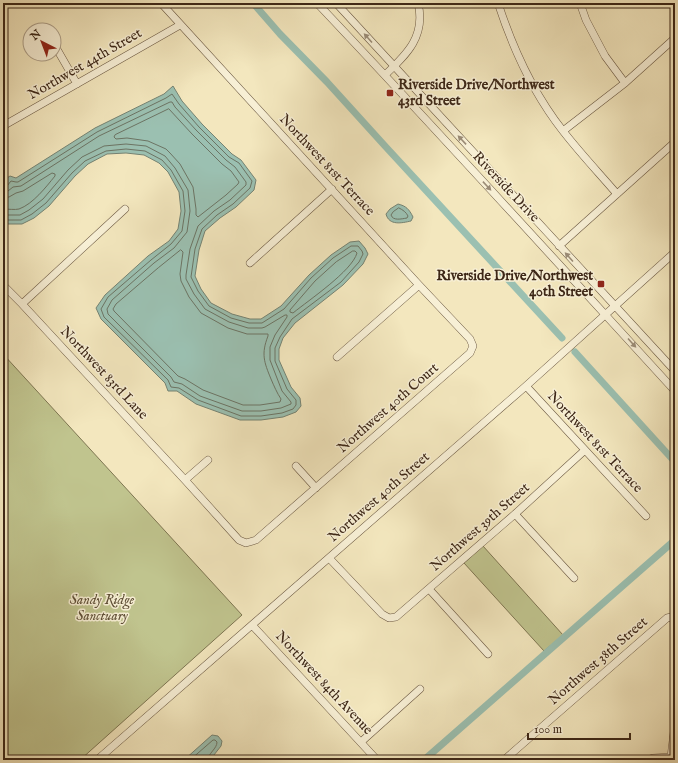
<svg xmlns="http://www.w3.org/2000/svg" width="678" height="763" font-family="'IM FELL English',serif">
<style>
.green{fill:#c0c48e;stroke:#7e7652}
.water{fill:#9bc0b1;stroke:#758373}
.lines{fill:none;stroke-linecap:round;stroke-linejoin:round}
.shore{stroke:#6c7464;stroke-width:1}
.canal{stroke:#9bc0b1;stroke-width:7}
.minor-casing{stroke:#6a5741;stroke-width:8}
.minor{stroke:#f7efd5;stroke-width:7}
.oneway{fill:#9a8b76}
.poi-dot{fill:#8f2418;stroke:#f7efd5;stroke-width:1.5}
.labels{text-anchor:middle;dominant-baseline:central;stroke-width:3;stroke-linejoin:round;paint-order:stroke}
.street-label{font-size:14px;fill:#3d2717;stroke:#f7efd5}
.poi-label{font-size:14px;font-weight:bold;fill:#3d2717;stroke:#f7efd5;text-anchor:start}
.park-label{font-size:14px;font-style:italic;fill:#5e4e35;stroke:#f7efd5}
</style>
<rect width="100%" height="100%" fill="#f3e7be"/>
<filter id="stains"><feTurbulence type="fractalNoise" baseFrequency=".005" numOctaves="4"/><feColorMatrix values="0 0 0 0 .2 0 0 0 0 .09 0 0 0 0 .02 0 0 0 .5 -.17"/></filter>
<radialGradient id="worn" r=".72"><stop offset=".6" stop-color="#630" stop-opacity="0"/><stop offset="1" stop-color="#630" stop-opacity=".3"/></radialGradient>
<path class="green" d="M3 354 242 615 80 760H3Z
M483 546 563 635 544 651 464 563Z"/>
<path class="water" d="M173 86 182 101 202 124 232 154 241 160 256 180 254 190 236 207 220 218 205 231 199 250 195 276 201 289 211 303 232 314 250 319H261L281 306 309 275 331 255 350 242 359 241 365 248 368 254 363 264 343 285 295 323 283 338 279 349V360L291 387 300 398 301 406 296 412 283 417 261 420H240L196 404 177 391H168L165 383 101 319 96 308 105 295 148 256 169 241 178 229 181 211 179 192 168 172 159 163 144 155 126 153 107 154 88 164 75 176 49 206 34 218 22 224H3V184L5 183 7 178 10 176 16 178 95 128 164 94Z
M398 204C406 206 409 209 413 217L411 221C402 223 389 226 386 214L390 209Z
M212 735 218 736 222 741 221 746 210 760H184Z"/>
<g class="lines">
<path class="shore" d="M169 109 192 134 222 164 231 171 239 182 238 184 226 195 198 217 196 215V209L193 187 180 164 170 153 166 149 148 141 127 138 116 139 114 137 115 135Z
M3 187 7 186 11 181 16 182H18L97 132 166 98 172 94 179 104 199 127 229 157 239 163 252 181 250 188 233 204 217 215 202 229 195 249 191 277 198 291 209 306 231 318 249 323H262L284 309 311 278 333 258 351 246H358L362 251 363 254 359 262 341 282 292 319 280 337 275 348V361L287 389 296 400V405L293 409 282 413 261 416H241L198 400 179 388 171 387 168 380 104 317 101 309 108 297 151 260 171 244 182 231 185 211 183 191 171 170 162 160 145 151 126 149 106 151 85 161 72 173 46 203 32 214 21 220H3
M3 192 8 191 13 187 21 186 99 136 170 102H172L175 107 196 130 226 160 235 167 246 182V185L230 200 214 211 198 226 190 249 186 275V279L194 294 205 309 229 322 248 328H262L265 327 285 315H287V317L275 335 270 347V360L282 391 291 402V404L281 408 261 411H242L200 396 182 384 174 382 171 377 108 314 107 309 112 300 154 263 174 248 187 232 190 211 188 190 175 168 165 156 146 146 126 144 104 146 82 157 68 170 43 199 29 210 20 215H3
M3 198 9 197 16 193 23 191 52 173 55 174V176C46 187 33 204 19 209 15 210 8 209 3 209
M399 208C403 210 406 212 408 216L407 218C401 219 393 221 391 215L393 212Z
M181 250 183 252 180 274 181 281 189 297 201 313 228 328 247 334H268V336C261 354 264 362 271 379 274 386 277 393 281 399L280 402 260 405H243L203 390 185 379 178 376 114 311 113 309 116 304 158 268Z
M353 251H355L357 253C352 271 309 300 293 313L290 312V310L315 281 336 262Z
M190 760 213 740H215L217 742C217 749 208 753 208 760"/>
<path class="canal" d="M253 3 280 34 327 82 385 146 562 338
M575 352 675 462
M424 760 675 540"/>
<defs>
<path id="minor" d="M317 3C438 131 556 261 675 391
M336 3 675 371
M498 3C513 49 533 93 563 131 580 153 599 173 617 194
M580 3 586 20 605 56 625 83
M54 44 77 84
M385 75C407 54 426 36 418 3
M3 126 180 25
M563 131 625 83 675 38
M559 246 675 142
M250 263 332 189
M3 285 22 304 185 480 239 540 246 543 256 540 470 353 473 346 470 339 419 285 161 3
M22 304 125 209
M337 357 419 285
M526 386 646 516
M296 466 316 488
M185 480 208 460
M515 514 574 578
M329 558 382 614 389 618 396 617 515 514 585 450
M429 589 488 654
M252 625 377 760
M361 742 420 689
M97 760 526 386 675 252
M504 760 667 618 675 616
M647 760 653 758 671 757 675 724"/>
</defs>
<use href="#minor" class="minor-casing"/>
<use href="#minor" class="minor"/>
</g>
<defs><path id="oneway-solid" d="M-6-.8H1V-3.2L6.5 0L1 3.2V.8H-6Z"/></defs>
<g class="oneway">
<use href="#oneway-solid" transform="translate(368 38) rotate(-132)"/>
<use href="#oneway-solid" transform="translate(462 140) rotate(-133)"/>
<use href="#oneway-solid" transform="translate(487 186) rotate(47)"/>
<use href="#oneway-solid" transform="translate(569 257) rotate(-132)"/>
<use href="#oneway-solid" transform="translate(632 343) rotate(48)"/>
</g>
<g class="poi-dot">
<rect x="386" y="89" width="8" height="8" rx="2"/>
<rect x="597" y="280" width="8" height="8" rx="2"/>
</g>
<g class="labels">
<g class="street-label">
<text transform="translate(85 64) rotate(-30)">Northwest 44th Street</text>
<text transform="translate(327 165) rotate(47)">Northwest 81st Terrace</text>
<text transform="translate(506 187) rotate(47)">Riverside Drive</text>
<text transform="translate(104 373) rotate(47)">Northwest 83rd Lane</text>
<text transform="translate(388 408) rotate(-41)">Northwest 40th Court</text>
<text transform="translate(595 442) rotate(47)">Northwest 81st Terrace</text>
<text transform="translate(379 497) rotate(-41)">Northwest 40th Street</text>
<text transform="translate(480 527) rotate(-41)">Northwest 39th Street</text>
<text transform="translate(598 661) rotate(-41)">Northwest 38th Street</text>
<text transform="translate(324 683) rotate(47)">Northwest 84th Avenue</text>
</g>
<g class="poi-label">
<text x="398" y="85">Riverside Drive/Northwest<tspan x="398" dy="16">43rd Street</tspan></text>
<text x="593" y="276" text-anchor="end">Riverside Drive/Northwest<tspan x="593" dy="16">40th Street</tspan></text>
</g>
<g class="park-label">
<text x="102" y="600">Sandy Ridge<tspan x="102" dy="16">Sanctuary</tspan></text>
</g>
</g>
<rect width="678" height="763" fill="none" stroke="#f3e7be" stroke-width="16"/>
<rect x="4" y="4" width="670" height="755" fill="none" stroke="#3d2717" stroke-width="2"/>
<rect x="8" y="8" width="662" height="747" fill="none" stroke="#3d2717"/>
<g transform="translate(42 42) rotate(318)"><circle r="19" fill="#f7efd5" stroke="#ad9f89"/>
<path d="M0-3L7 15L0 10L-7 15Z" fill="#8f2418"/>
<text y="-6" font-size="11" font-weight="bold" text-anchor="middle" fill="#3d2717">N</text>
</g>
<path d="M528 733v6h102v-6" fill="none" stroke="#3d2717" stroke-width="2"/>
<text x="534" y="733" font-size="12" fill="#3d2717" stroke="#f7efd5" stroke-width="3" paint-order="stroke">100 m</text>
<rect width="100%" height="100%" filter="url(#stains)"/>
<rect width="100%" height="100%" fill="url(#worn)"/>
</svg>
